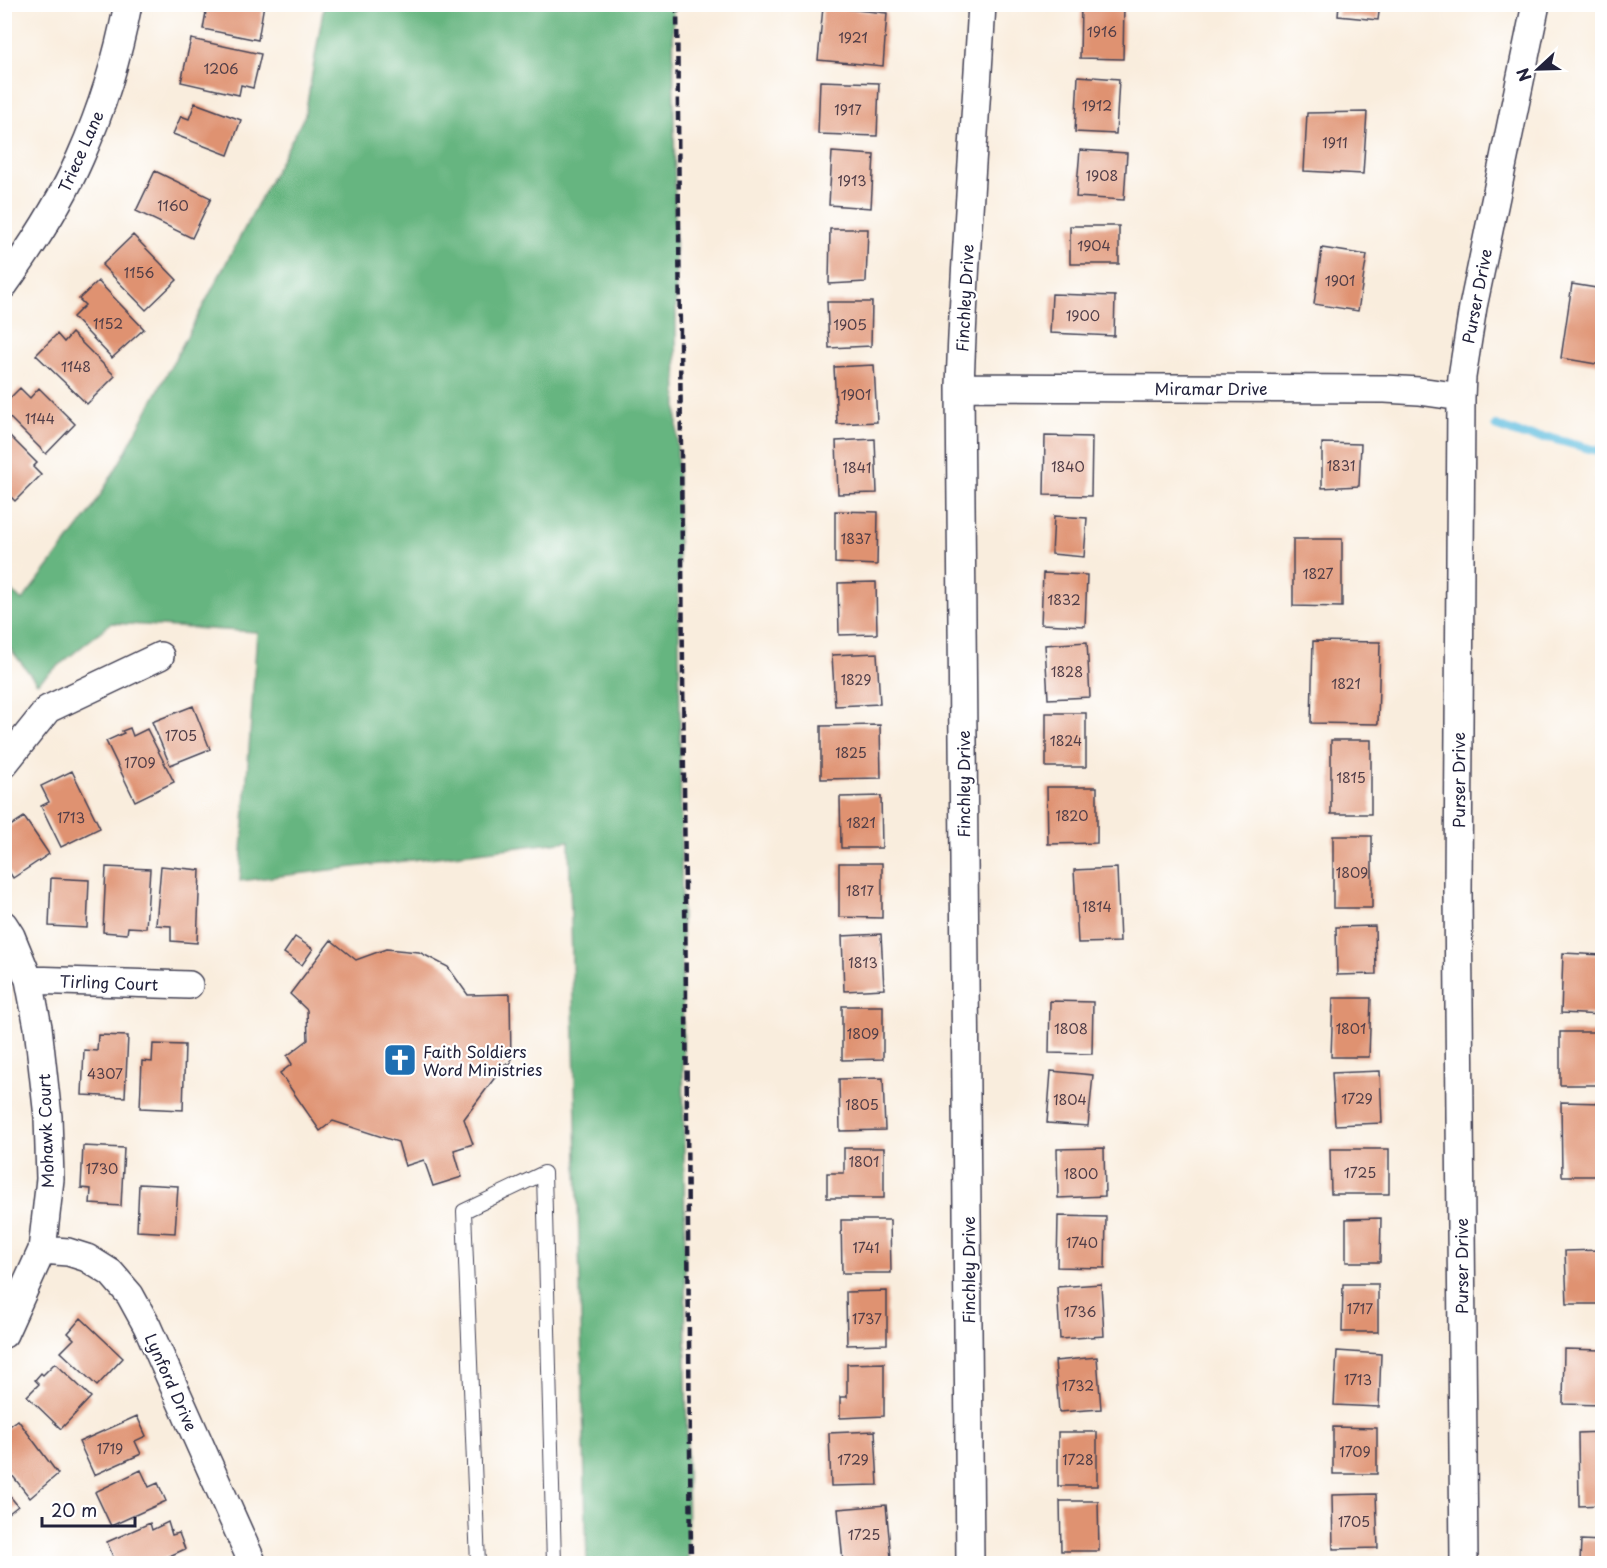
<svg xmlns="http://www.w3.org/2000/svg" width="1607" height="1568" font-family="'Playpen Sans',sans-serif">
<style>
.forest{fill:#66b580;stroke:#446c5e;stroke-width:1.5}
.lines{fill:none;stroke-linecap:round;stroke-linejoin:round}
.stream{stroke:#61bedf;stroke-width:9}
.building{fill:#df9271}
.lane-casing{stroke:#424053;stroke-width:16}
.street-casing{stroke:#424053;stroke-width:30}
.lane{stroke:#fff;stroke-width:14}
.street{stroke:#fff;stroke-width:27}
.rail{stroke:#22223b;stroke-width:4.5;stroke-dasharray:9 4.5;stroke-linecap:butt}
.labels{text-anchor:middle;dominant-baseline:central;stroke-width:4.5;stroke-linejoin:round;paint-order:stroke}
.number-label{font-size:14px;fill:#513e48}
.street-label{font-size:16px;fill:#22223b;stroke:#fff}
.poi-label{font-size:16px;fill:#22223b;stroke:#fff;text-anchor:start}
</style>
<rect width="100%" height="100%" fill="#fff"/>
<filter id="ink" filterUnits="userSpaceOnUse"><feTurbulence type="fractalNoise" baseFrequency=".0167" numOctaves="2"/><feDisplacementMap in="SourceGraphic" scale="12" xChannelSelector="R" yChannelSelector="G"/><feConvolveMatrix kernelMatrix="1 2 1 2 8 2 1 2 1" color-interpolation-filters="sRGB"/></filter>
<filter id="wash" filterUnits="userSpaceOnUse"><feTurbulence type="fractalNoise" baseFrequency=".008" numOctaves="4" result="noise"/><feDisplacementMap in="SourceGraphic" scale="24" xChannelSelector="R" yChannelSelector="G"/><feGaussianBlur stdDeviation="1.35" result="paint"/><feColorMatrix in="noise" values="0 0 0 0 0 0 0 0 0 0 0 0 0 0 0 0 0 1.4 0 .05"/><feComposite in="paint" operator="in"/></filter>
<g filter="url(#wash)">
<rect width="100%" height="100%" fill="#f9eddd"/>
<path class="forest" d="M324 5H673L688 1563H587L569 841 240 881 257 632 111 623 37 683 5 642V585L22 601 91 511 121 460 305 115Z"/>
<g class="lines">
<path class="stream" d="M1496 426 1522 435 1550 438 1602 452"/>
</g>
<g id="blocks">
<path class="building" d="M201 4H264L258 40 203 29 206 12 200 11Z
M1081 4H1124L1123 59 1080 58Z
M1339 4H1380L1378 20 1338 16Z
M823 7 887 13 883 66 818 60Z
M191 39 261 54 253 88 241 85 239 95 181 82Z
M1078 76 1119 79 1116 134 1075 132Z
M820 81 879 83 877 136 818 134Z
M195 103 241 120 228 155 173 134 181 116 189 119Z
M1367 112 1363 174 1304 171 1307 113Z
M1080 150 1127 153 1124 200 1076 197Z
M832 152 874 155 871 208 829 205Z
M155 171 211 198 192 238 136 211Z
M1070 226H1119V264H1070Z
M830 229H868L866 282 829 284Z
M133 235 177 280 146 310 102 265Z
M1322 248 1367 255 1358 311 1314 304Z
M98 281 144 329 112 358 73 317 85 305 79 299Z
M1572 284 1602 289V365L1561 358Z
M1052 294 1115 296 1114 336 1050 333Z
M827 302H872L871 346 829 348Z
M72 333 115 376 87 404 36 355 57 334 64 342Z
M874 365 877 422 837 424 834 367Z
M20 388 30 398 39 388 75 424 46 454 4 412V404Z
M4 430 37 463 33 467 41 475 15 501 4 490Z
M1045 436 1092 437 1091 496 1044 495Z
M875 439 877 493 838 494 836 441Z
M1322 443 1361 444 1359 486 1322 488Z
M835 511 878 512 877 565 835 563Z
M1054 516 1087 518 1084 557 1052 554Z
M1293 539H1342V607L1293 606Z
M1043 573 1087 575 1085 626 1041 624Z
M876 582 877 634 839 635 838 583Z
M1313 641 1380 642 1378 724 1311 723Z
M1087 642 1090 697 1048 699 1045 645Z
M877 653 880 704 835 706 832 655Z
M193 706 210 749 170 765 152 722Z
M1046 713H1086V767H1046Z
M880 725 881 778 821 779V726Z
M130 728 133 736 147 729 174 782 135 801 106 741 124 733 122 731Z
M1331 740H1371V814H1331Z
M72 771 100 828 61 847 41 806 49 802 41 786Z
M1047 787H1097V843L1048 844Z
M881 796 882 848H841L840 797Z
M24 817 49 854 13 878 4 864V830Z
M1333 836H1372V908H1333Z
M839 863H882V918L839 917Z
M161 866 200 870 197 943 171 941V926L156 925Z
M106 867 150 869 146 928 128 927 127 934 103 932Z
M1117 868 1120 942 1078 943 1074 870Z
M51 878 89 880 87 928 49 926Z
M1375 926 1376 974 1337 975 1336 927Z
M881 934 884 989 844 991 842 936Z
M295 937 313 949 302 965 284 953Z
M331 940 356 960 386 949 419 952 448 967 468 995 510 994 511 1064H505L464 1119 473 1144 454 1150 462 1177 433 1186 424 1160 405 1166 398 1142 333 1121 320 1131 280 1073 292 1064 287 1056 308 1040 307 1010 290 994Z
M1563 953 1602 955V1015L1561 1013Z
M1333 998H1371L1369 1057H1331Z
M1050 1001 1093 1002 1092 1054 1049 1053Z
M842 1006H883V1059L842 1060Z
M1560 1032H1602V1085H1560Z
M98 1035 128 1036 125 1097 82 1095 84 1050 97 1051Z
M153 1044 185 1045 183 1110 140 1108 142 1061 152 1062Z
M1051 1071 1093 1075 1088 1126 1047 1123Z
M1380 1071 1382 1123 1335 1125 1332 1073Z
M883 1078 885 1130 840 1131 839 1079Z
M1561 1102 1602 1103V1176H1562Z
M83 1146 124 1148 121 1206 90 1204 91 1189 81 1188Z
M844 1148H884V1198H827V1173H844Z
M1104 1148 1105 1196 1058 1198 1057 1149Z
M1330 1149H1389V1194H1331Z
M139 1184 178 1186 175 1233 137 1231Z
M1058 1216 1106 1217 1105 1268 1057 1267Z
M1381 1218 1380 1262H1346V1219Z
M841 1220H890L891 1273H842Z
M1602 1250V1304H1567L1565 1251Z
M1101 1284 1104 1336 1060 1339 1057 1287Z
M1343 1284H1378V1332H1342Z
M887 1291V1344L847 1345 846 1292Z
M81 1318 123 1358 97 1386 61 1352 74 1339 68 1333Z
M1564 1349 1602 1350V1405L1563 1404Z
M1337 1351 1381 1354 1379 1407 1334 1405Z
M1097 1357 1101 1409 1059 1412 1055 1361Z
M55 1363 91 1397 61 1429 27 1396 39 1384 35 1380 41 1373 43 1375Z
M884 1363V1416L840 1418V1397H847V1364Z
M137 1416 146 1436 135 1441 141 1454 94 1475 79 1442Z
M18 1420 58 1474 30 1498 4 1465V1458L7 1457 4 1454V1437L7 1435 4 1430Z
M1333 1427 1377 1428V1474H1333Z
M875 1431 878 1485 831 1486 829 1433Z
M1058 1432H1097V1486H1058Z
M1602 1432V1505L1579 1506 1578 1433Z
M141 1470 149 1487 158 1483 166 1501 111 1526 95 1492Z
M4 1489 18 1506 4 1517Z
M1376 1494 1378 1548 1333 1549 1332 1495Z
M1060 1501H1098L1099 1551H1061Z
M886 1505 891 1558 843 1562 838 1509Z
M168 1522 172 1535 179 1533 185 1549 152 1564H116L107 1542 150 1523 152 1530Z
M1581 1540 1602 1541V1564H1580Z"/>
</g>
</g>
<g filter="url(#ink)">
<use href="#blocks" fill-opacity="0" stroke="#424053" stroke-width="1.5"/>
<g class="lines">
<defs>
<path id="lane" d="M478 1564 464 1211 544 1173 554 1564"/>
<path id="street" d="M4 285C32 246 61 202 80 158 102 109 118 57 128 4
M960 387 1385 389 1419 391 1461 397
M4 764 48 709 160 656
M4 925 11 936 29 980 38 1027 48 1117 50 1179 42 1250 4 1334
M29 980 189 985
M42 1250 68 1252 87 1258 111 1273 130 1295 147 1326 253 1564
M970 1564 960 387C964 260 975 132 982 4
M1464 1564 1458 891 1461 397 1462 377 1473 307 1536 4"/>
</defs>
<use href="#lane" class="lane-casing"/>
<use href="#street" class="street-casing"/>
<use href="#lane" class="lane"/>
<use href="#street" class="street"/>
<path class="rail" d="M677 4 691 1564"/>
</g>
</g>
<defs>
<symbol id="church-square" viewBox="-11 -11 22 22"><rect x="-9" y="-9" width="18" height="18" rx="4" fill="#1f6fb2" stroke="#fff"/><path d="M-1.2-6h2.4v3.5h3.3v2.4h-3.3V6h-2.4V-.1h-3.3v-2.4h3.3Z" fill="#fff"/></symbol>
</defs>
<g fill-rule="evenodd">
<use href="#church-square" x="381" y="1041" width="38" height="38"/>
</g>
<g class="labels">
<g class="number-label">
<text x="1102" y="31">1916</text>
<text x="853" y="37">1921</text>
<text x="221" y="68">1206</text>
<text x="1097" y="105">1912</text>
<text x="848" y="109">1917</text>
<text x="1335" y="142">1911</text>
<text x="1102" y="175">1908</text>
<text x="852" y="180">1913</text>
<text x="173" y="205">1160</text>
<text x="1094" y="245">1904</text>
<text x="139" y="272">1156</text>
<text x="1340" y="280">1901</text>
<text x="1083" y="315">1900</text>
<text x="108" y="323">1152</text>
<text x="850" y="324">1905</text>
<text x="76" y="366">1148</text>
<text x="856" y="394">1901</text>
<text x="40" y="418">1144</text>
<text x="1341" y="465">1831</text>
<text x="1068" y="466">1840</text>
<text x="857" y="467">1841</text>
<text x="856" y="538">1837</text>
<text x="1318" y="573">1827</text>
<text x="1064" y="599">1832</text>
<text x="1067" y="671">1828</text>
<text x="856" y="679">1829</text>
<text x="1346" y="683">1821</text>
<text x="181" y="735">1705</text>
<text x="1066" y="740">1824</text>
<text x="851" y="752">1825</text>
<text x="140" y="762">1709</text>
<text x="1351" y="777">1815</text>
<text x="1072" y="815">1820</text>
<text x="71" y="817">1713</text>
<text x="861" y="822">1821</text>
<text x="1352" y="872">1809</text>
<text x="860" y="890">1817</text>
<text x="1097" y="906">1814</text>
<text x="863" y="962">1813</text>
<text x="1071" y="1028">1808</text>
<text x="1351" y="1028">1801</text>
<text x="863" y="1033">1809</text>
<text x="105" y="1073">4307</text>
<text x="1357" y="1098">1729</text>
<text x="1070" y="1099">1804</text>
<text x="862" y="1104">1805</text>
<text x="864" y="1161">1801</text>
<text x="102" y="1168">1730</text>
<text x="1360" y="1172">1725</text>
<text x="1081" y="1173">1800</text>
<text x="1082" y="1242">1740</text>
<text x="866" y="1247">1741</text>
<text x="1360" y="1308">1717</text>
<text x="1080" y="1311">1736</text>
<text x="867" y="1318">1737</text>
<text x="1358" y="1379">1713</text>
<text x="1078" y="1385">1732</text>
<text x="110" y="1448">1719</text>
<text x="1355" y="1451">1709</text>
<text x="853" y="1459">1729</text>
<text x="1078" y="1459">1728</text>
<text x="1354" y="1521">1705</text>
<text x="864" y="1534">1725</text>
</g>
<g class="street-label">
<text transform="translate(80 151) rotate(-66)">Triece Lane</text>
<text transform="translate(1476 296) rotate(-79)">Purser Drive</text>
<text transform="translate(964 298) rotate(-87)">Finchley Drive</text>
<text x="1211" y="388">Miramar Drive</text>
<text transform="translate(1458 780) rotate(-90)">Purser Drive</text>
<text transform="translate(963 784) rotate(-90)">Finchley Drive</text>
<text transform="translate(109 982) rotate(2)">Tirling Court</text>
<text transform="translate(45 1131) rotate(-92)">Mohawk Court</text>
<text transform="translate(1461 1266) rotate(-90)">Purser Drive</text>
<text transform="translate(968 1270) rotate(-90)">Finchley Drive</text>
<text transform="translate(172 1382) rotate(66)">Lynford Drive</text>
</g>
<g class="poi-label">
<text x="423" y="1051">Faith Soldiers<tspan x="423" dy="18">Word Ministries</tspan></text>
</g>
</g>
<rect width="1607" height="1568" fill="none" stroke="#fff" stroke-width="24"/>
<g transform="translate(1538 69) rotate(248)" stroke="#ffffff" stroke-width="4.5" paint-order="stroke">
<path d="M0-4.5L10 22L0 15L-10 22Z" fill="#22223b"/>
<text y="-9" font-size="16" font-weight="bold" text-anchor="middle" fill="#22223b">N</text>
</g>
<path d="M42 1517v9h93v-9" fill="none" stroke="#22223b" stroke-width="3"/>
<text x="51" y="1517" font-size="18" fill="#22223b" stroke="#ffffff" stroke-width="4.5" paint-order="stroke">20 m</text>
</svg>
